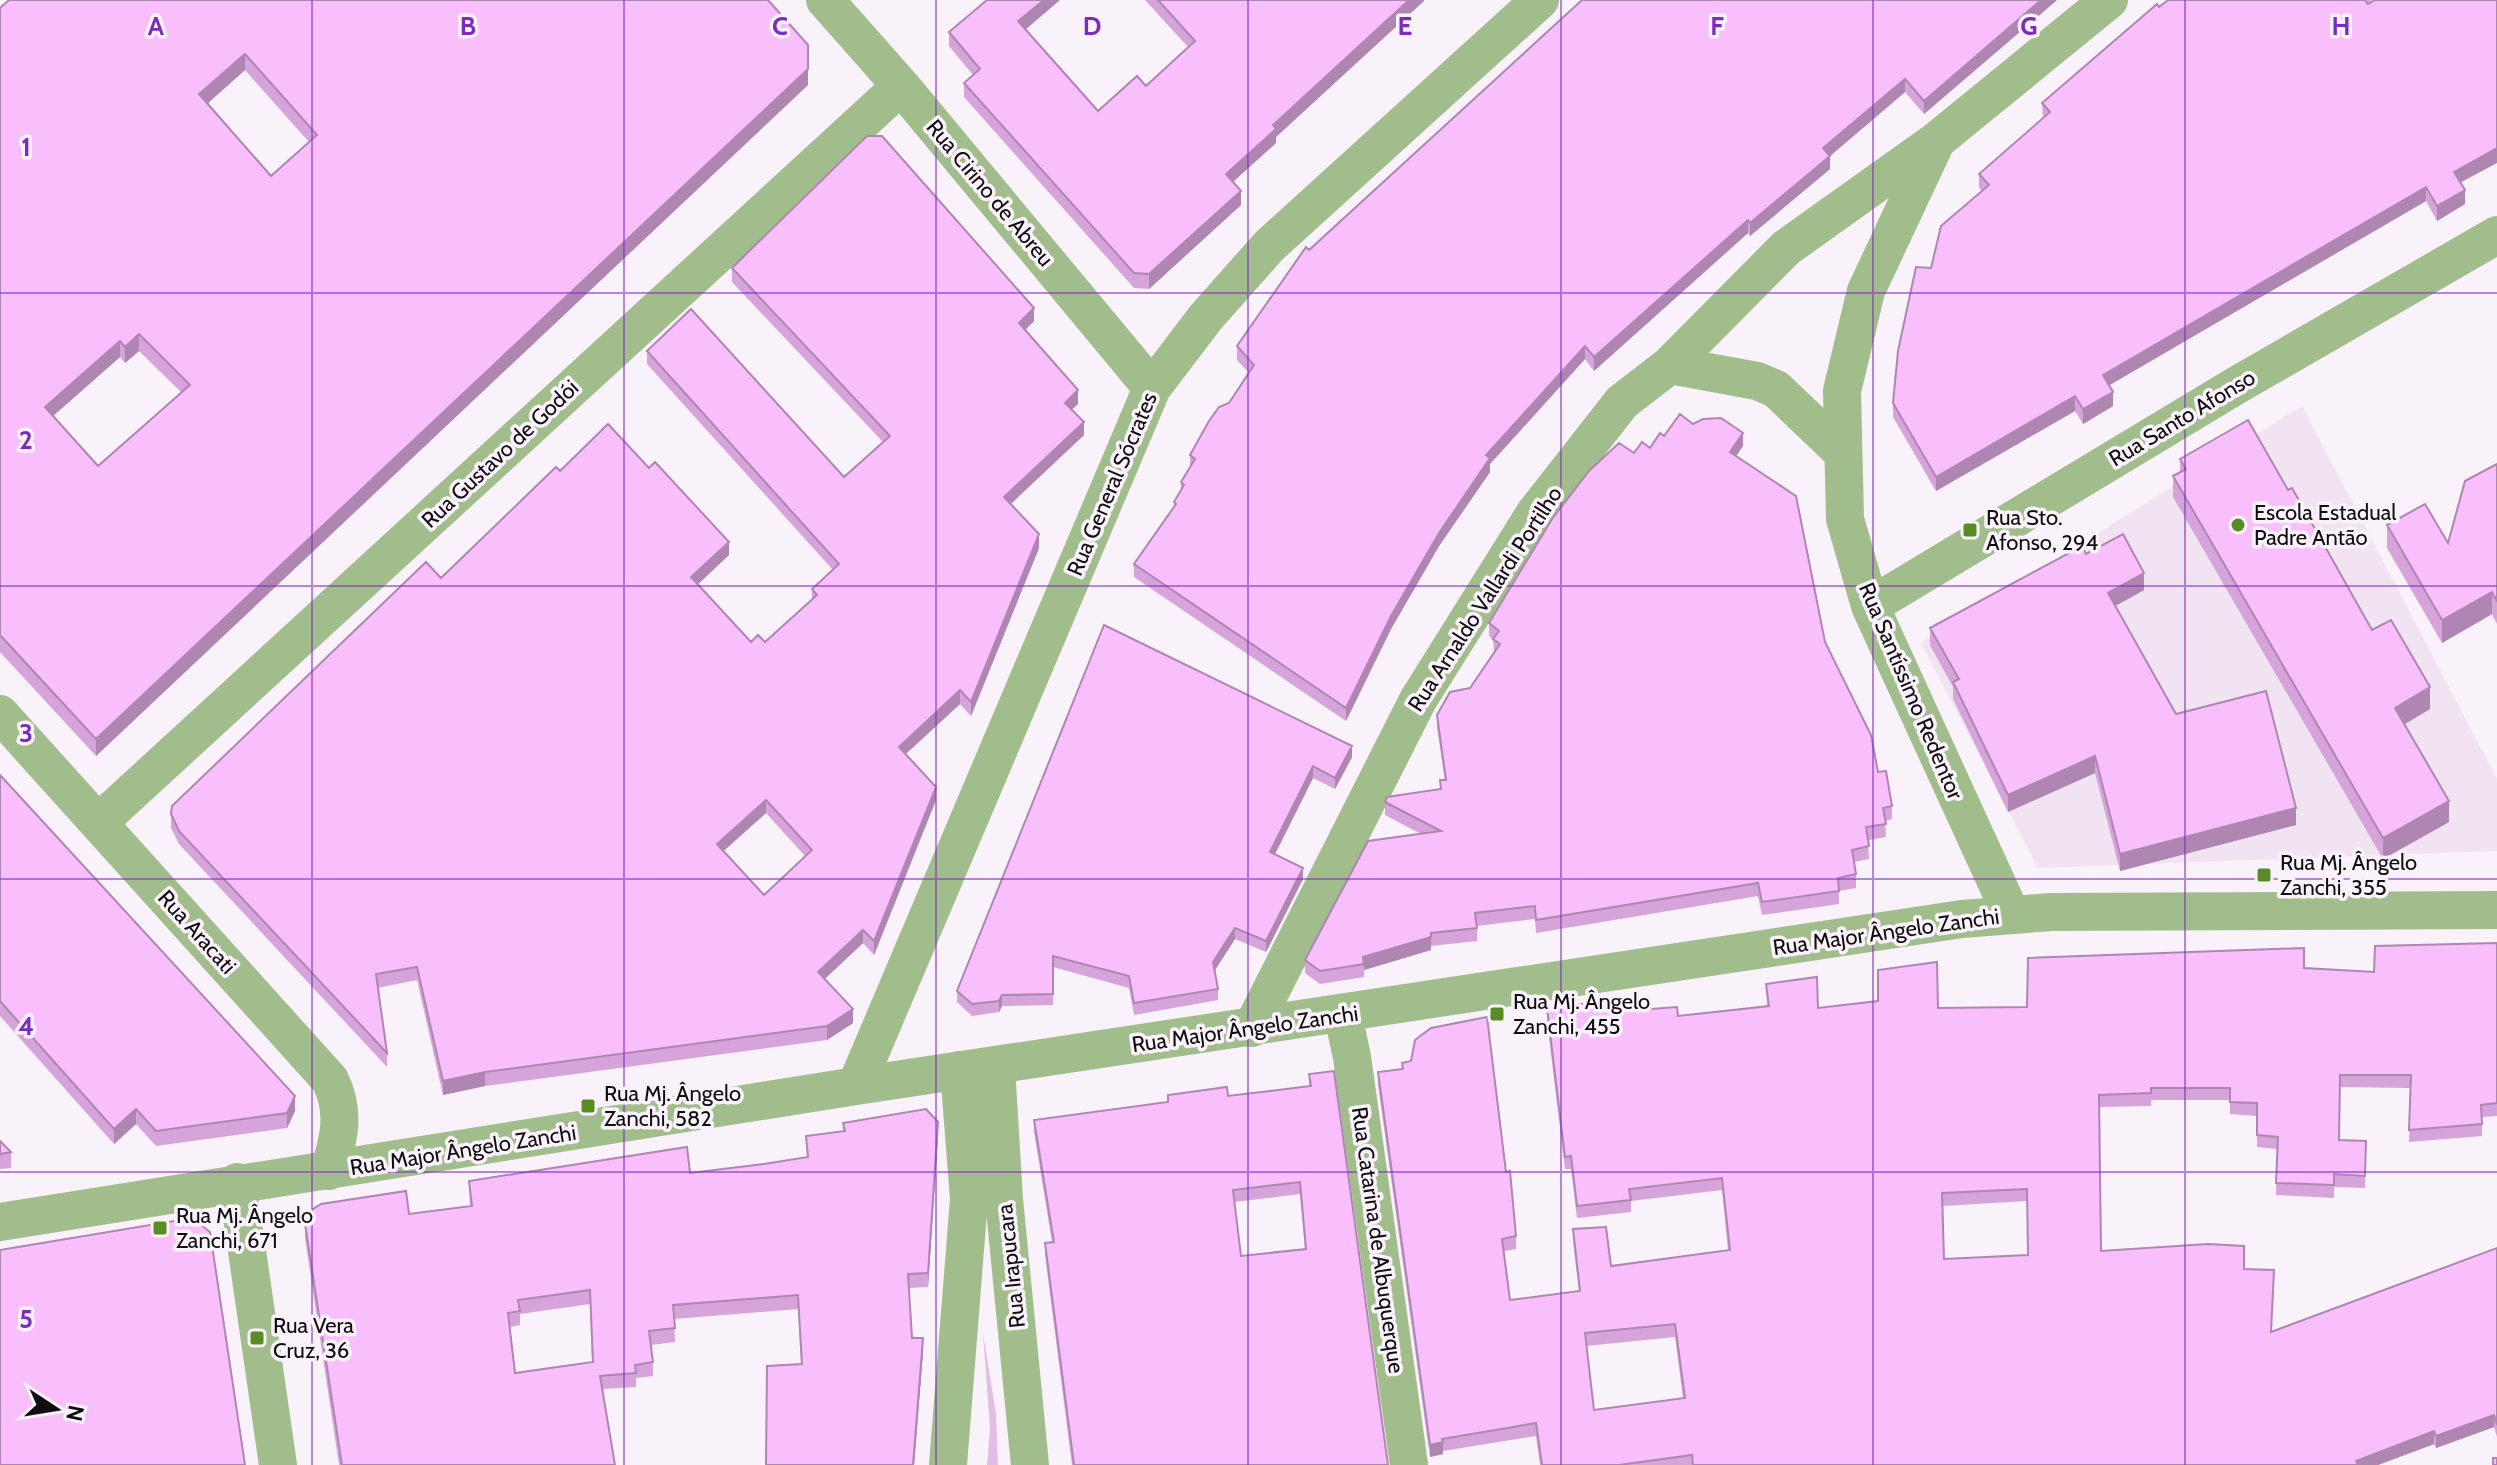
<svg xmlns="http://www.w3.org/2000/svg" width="2497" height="1465" font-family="Cabin,sans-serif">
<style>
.built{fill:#f1e3f2}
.green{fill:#e4bde7}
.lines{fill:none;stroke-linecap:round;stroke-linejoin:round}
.minor{stroke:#a1bd8c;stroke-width:38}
.wall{fill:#d6a4da;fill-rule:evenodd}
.shaded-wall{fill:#ae86b1}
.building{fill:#f9bffd;stroke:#ae86b1;stroke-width:2;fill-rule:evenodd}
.grid{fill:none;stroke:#7b2cbf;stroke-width:2;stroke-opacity:0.55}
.poi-dot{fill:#598c24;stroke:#faf2fa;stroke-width:3}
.labels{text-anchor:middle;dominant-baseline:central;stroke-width:7;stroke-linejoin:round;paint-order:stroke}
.street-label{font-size:22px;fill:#100d10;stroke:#faf2fa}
.poi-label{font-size:22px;fill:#100d10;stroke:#faf2fa;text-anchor:start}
.grid-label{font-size:26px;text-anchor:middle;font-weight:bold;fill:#7b2cbf;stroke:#faf2fa;stroke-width:7;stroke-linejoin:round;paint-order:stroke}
</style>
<rect width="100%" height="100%" fill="#faf2fa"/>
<path class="built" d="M2302 406 2497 779V851L2038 868 1921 643Z"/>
<path class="green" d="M983 1333 996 1414 998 1465H987L990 1428Z"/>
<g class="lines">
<path class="minor" d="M825 0 901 86 1152 388
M1935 144 1866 291 1842 391 1845 519 1870 606 2011 914
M1670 365 1757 381 1776 389 1842 452
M1870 606 2237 385 2497 235
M0 714 330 1080C346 1112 339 1139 329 1171
M98 823 901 86
M1343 1015 1352 1057 1409 1465
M1252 1028 1418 700 1535 513 1622 402 1670 365 1786 248 1936 141 2109 0
M996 1066 1004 1199 1030 1465
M856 1086 1152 388 1206 317 1269 246 1540 0
M237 1182 278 1465
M0 1222 856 1086 1962 919 2051 912 2497 910
M948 1465 969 1199 959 1070"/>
</g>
<path class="wall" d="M1145 0H1424L1276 137V143L1233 182 1241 205 1149 289 1134 288 964 97V83L973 75 949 46V32L1026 30 1098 111 1146 86 1188 47Z
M2057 0 1924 114 1905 92 1830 156V169L1750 236 1748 233 1594 371 1585 359 1490 464V472L1439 546 1391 629 1346 721 1134 577V564L1174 507V502L1181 490V482L1190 467V455L1229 403 1249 373 1237 360V346L1309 250Z
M2372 0 2368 4 2461 183 2465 204 2437 221 2426 201 2109 385 2113 406 2083 424 2075 411 1936 491 1893 417V403L1931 268 1982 191 1979 188V174L2043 118 2042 103 2159 7Z
M0 8 808 85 96 756 0 652ZM245 70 309 142 271 176 208 103ZM139 351 181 392 98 466 53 416 120 357 125 363Z
M732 268 1034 321 1025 330 1078 404 1071 409 1084 435 1011 504 1039 548 971 716 960 704 906 754 936 800 874 955 863 943 825 979 853 1023 827 1040 485 1086 443 1095 417 980 377 988 387 1053V1067L179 844 171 828V814L441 578 560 471 729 555 697 584 751 642H765L812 600V589L833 570 647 364V351L844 477 883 442 732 282ZM766 813 805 856 764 895 723 851Z
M1693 424 1743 446 1736 456 1825 642 1892 806V819L1885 821 1886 837 1868 840 1869 859 1854 862 1856 874V888L1839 891V904L1762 915 1758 896 1536 933 1535 919 1477 926V941L1431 946V950L1364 970V977L1320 984 1305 973V960L1421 834 1385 815V802L1440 789V780H1445L1437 728V715L1470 688 1494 652 1493 640 1489 636V623L1634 453 1650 448 1664 436Z
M2180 459 2288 490 2372 630 2430 709 2404 724 2449 822 2383 859 2173 497V476L2180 472Z
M2497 464V624L2492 614 2442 643 2387 548V525L2448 543Z
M2086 554 2144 590 2115 606 2176 714 2296 825 2120 871 2095 773 2008 812 1953 699V687L1930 645V628Z
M1104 625 1352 757 1335 789 1313 778 1275 854 1303 879 1266 952 1235 939 1215 970 1218 989V1000L1134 1015 1129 988 1053 967V1005L1002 1006 999 1012 972 1016 957 1002V991Z
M0 775 295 1111 287 1128 156 1146 136 1124 114 1144 0 1016Z
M2497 943V1116L2482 1117V1136L2409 1142 2410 1088 2340 1087 2339 1140 2366 1141 2365 1188 2334 1187V1198L2276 1195 2277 1149 2257 1147V1116L2230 1114V1100H2151V1106L2099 1107 2101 1251 2244 1269 2272 1332 2497 1248V1437L2494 1427 2436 1448 2434 1444 2378 1465H1540L1536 1436 1443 1451V1454L1430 1457 1378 1085V1072L1402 1070V1063L1506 1172 1516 1236V1249L1504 1251 1510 1300 1579 1291 1573 1241V1229L1611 1266 1728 1250 1722 1190 1631 1201V1212L1577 1218 1571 1169H1565L1547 1021V1008L1637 1010 1678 1016 1767 1006 1766 984 1818 1008 2027 1007 2304 968 2374 972ZM2027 1201 2028 1255 1944 1259 1943 1206ZM1675 1337 1683 1398 1594 1410 1586 1346Z
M1309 1074 1388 1465H1072L1045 1255V1243L1052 1242 1034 1132V1120L1309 1086ZM1300 1194 1305 1249 1241 1256 1234 1202Z
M843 1123 938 1135 928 1287 908 1288 912 1338 923 1352 914 1465H766L801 1364 798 1309 674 1319 675 1342 651 1345 653 1362V1376L636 1378V1387L602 1389 615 1465H339L305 1238V1224L409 1214 470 1206 469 1181 690 1173 764 1164 807 1158 806 1136 843 1131ZM590 1304 592 1362 515 1373 510 1327 520 1325V1314Z
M0 1141 11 1152V1168L0 1169Z"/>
<path class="shaded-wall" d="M1044 0H1060L1018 36V21Z
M1409 0H1424V1L1276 137V143L1226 188V174L1273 125Z
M2041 0H2057L1924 114V101Z
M808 45V85L96 756V739Z
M245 54V70L199 111V94Z
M1905 79V92L1830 156V169L1750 236V223L1823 148Z
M2497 148V163L2454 186V172Z
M2426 187V201L2103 389V375Z
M2465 190V204L2437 221V206Z
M1241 191V205L1149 289V274Z
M1748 220V233L1594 371V357Z
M1034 308V321L1019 336V323Z
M139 334V351L125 363V347Z
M120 341V357L45 423V407Z
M1585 346V359L1490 464V472L1439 546 1391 629 1346 721V708L1391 616 1439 533 1486 455Z
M1078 390V404L1065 416V403Z
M2113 392V406L2083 424V409Z
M2075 396V411L1936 491V477Z
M1084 422V435L1004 510V497Z
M1743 433V446L1730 465V452Z
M1039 534V548L971 716V702Z
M729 542V555L691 591V577Z
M2144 573V590L2108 610V593Z
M2492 592V614L2442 643V620Z
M2430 687V709L2395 730V708Z
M960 690V704L899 760V747Z
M1352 746V757L1335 789V778Z
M2095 756V773L2008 812V795Z
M1313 766V778L1270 864V852Z
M936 787V800L874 955V941Z
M766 800V813L717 857V844Z
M2449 801V822L2383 859V838Z
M2296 808V825L2120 871V854Z
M1303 868V879L1266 952V941Z
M1235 928V939L1213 973V962Z
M863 930V943L818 985V972Z
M1431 937V950L1364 970 1363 957Z
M1002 995V1006L999 1012V1001Z
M853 1009V1023L827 1040V1026Z
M485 1072V1086L443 1095V1081Z
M295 1096V1111L287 1128V1113Z
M136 1109V1124L114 1144V1129Z
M938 1122V1135L928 1287V1273Z
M923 1338V1352L914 1465H913Z
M2494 1415V1427L2436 1448V1436Z
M2434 1431V1444L2378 1465H2356V1461Z
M1443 1442V1454L1430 1457V1445Z"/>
<path class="building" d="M9 0H768L808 45V69L96 739 0 635V8ZM245 54 317 135 271 176 199 94ZM139 334 190 385 98 466 45 407 120 341 125 347Z
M987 0H1044L1018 21 1098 111 1137 76 1146 86 1195 41 1158 0H1409L1273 125 1276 129 1226 174 1241 191 1149 274 1134 273 964 83 980 69 949 32Z
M1582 0H2041L1924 101 1905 79 1823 148 1830 156 1750 223 1748 220 1594 357 1585 346 1486 455 1490 458 1439 533 1391 616 1346 708 1134 564 1176 504 1174 502 1184 485 1181 482 1195 459 1190 455 1209 421 1219 407 1229 403 1254 365 1237 346 1306 247 1309 250Z
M2168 0H2365L2368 4 2375 0H2497V148L2454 172 2465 190 2437 206 2426 187 2103 375 2113 392 2083 409 2075 396 1936 477 1893 403 1898 351 1916 267 1931 268 1941 226 1989 185 1979 174 2050 112 2042 103 2157 4 2159 7Z
M867 136H882L1034 308 1019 323 1078 390 1065 403 1084 422 1004 497 1039 534 971 702 960 690 899 747 936 787 874 941 863 930 818 972 853 1009 827 1026 485 1072 443 1081 417 967 376 974 387 1053 179 831 171 814 172 806 426 562 441 578 556 467 560 471 608 424 649 468 655 462 729 542 691 577 751 642 758 635 765 642 817 595 812 589 839 564 647 351 691 309 844 477 890 436 732 268ZM766 800 812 850 764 895 717 844Z
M1680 414 1693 424 1703 419 1721 418 1743 433 1730 452 1796 496 1825 642 1871 735 1878 772 1886 771 1892 806 1883 808 1886 824 1866 827 1869 846 1852 850 1856 874 1838 878 1839 891 1762 902 1758 883 1536 920 1535 906 1475 913 1477 928 1431 933V937L1363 957 1364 964 1320 971 1305 960 1368 841 1441 831 1385 802 1387 797 1441 789 1440 780H1446L1437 715 1450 692 1470 688 1500 644 1493 639 1499 631 1489 623 1552 519 1589 471 1619 443 1634 453 1642 442 1650 448 1660 433 1664 436Z
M2248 420 2288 490 2292 488 2372 630 2391 620 2430 687 2395 708 2449 801 2383 838 2173 476 2186 469 2180 459Z
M2497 464V601L2492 592 2442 620 2387 525 2425 504 2448 543 2465 481Z
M2123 534 2144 573 2108 593 2176 714 2266 691 2296 808 2120 854 2095 756 2008 795 1953 682 1959 679 1930 628 2082 546 2086 554Z
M1104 625 1352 746 1335 778 1313 766 1270 852 1303 868 1266 941 1235 928 1213 962 1218 989 1134 1003 1129 976 1053 956V994L1002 995 999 1001 972 1004 957 991Z
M0 775 295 1096 287 1113 156 1131 136 1109 114 1129 0 1001Z
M2497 943V1103L2481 1105 2482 1124 2409 1130 2411 1075H2340L2339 1140 2366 1141 2365 1176 2334 1174V1185L2276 1183 2278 1137 2257 1135V1103L2230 1102V1088H2151V1093L2099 1095 2101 1251 2208 1244 2244 1246V1269L2274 1270 2271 1332 2497 1248V1425L2494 1415 2436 1436 2434 1431 2356 1461 2358 1465H1693L1692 1455 1619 1465H1542L1536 1423 1442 1439 1443 1442 1430 1445 1378 1072 1403 1069 1402 1063 1411 1061 1415 1040 1431 1028 1487 1017 1506 1172 1510 1171 1516 1236 1502 1239 1510 1300 1580 1291 1573 1229 1606 1227 1611 1266 1730 1250 1722 1178 1629 1189 1631 1200 1577 1206 1571 1156 1565 1157 1547 1008 1635 998 1637 1010 1677 1007 1678 1016 1769 1006 1766 984 1817 977 1818 1008 1878 1001V970L1937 962 1938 1008 2027 1007 2028 958 2304 948V968L2374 972 2375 946ZM2027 1189 2028 1255 1944 1259 1942 1193ZM1675 1324 1685 1398 1594 1410 1585 1333Z
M1334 1071 1388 1465H1074L1045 1243 1054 1242 1034 1120 1168 1102V1095L1227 1087 1228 1096 1311 1086 1309 1074ZM1300 1182 1306 1249 1241 1256 1233 1190Z
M926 1109 938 1122 928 1273 908 1274 912 1338H923L913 1465H766L767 1366 802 1364 798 1295 673 1305 675 1328 649 1331 653 1362 635 1365 636 1373 600 1376 615 1465H342L305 1224 313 1209 321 1204 406 1191 409 1214 472 1206 469 1181 687 1147 690 1173 764 1164 808 1157 806 1136 845 1131 843 1123ZM590 1290 593 1362 515 1373 508 1313 520 1311 518 1300Z
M0 1141 11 1152 0 1154Z
M192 1218 210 1232 245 1465H0V1250Z
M2493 1458H2497V1465H2493Z"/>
<path class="grid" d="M312 0V1465M624 0V1465M936 0V1465M1248 0V1465M1561 0V1465M1873 0V1465M2185 0V1465M0 293H2497M0 586H2497M0 879H2497M0 1172H2497"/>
<g class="poi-dot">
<circle cx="2238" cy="525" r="8"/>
<rect x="1962" y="522" width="16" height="16" rx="4"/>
<rect x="2256" y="867" width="16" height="16" rx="4"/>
<rect x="1489" y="1006" width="16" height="16" rx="4"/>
<rect x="580" y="1098" width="16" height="16" rx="4"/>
<rect x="152" y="1220" width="16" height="16" rx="4"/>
<rect x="249" y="1330" width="16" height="16" rx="4"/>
</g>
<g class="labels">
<g class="street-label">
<text transform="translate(990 193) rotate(50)">Rua Cirino de Abreu</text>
<text transform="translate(2182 418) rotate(-31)">Rua Santo Afonso</text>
<text transform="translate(500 454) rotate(-43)">Rua Gustavo de Godói</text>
<text transform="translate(1112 484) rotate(-67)">Rua General Sócrates</text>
<text transform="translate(1485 599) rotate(-57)">Rua Arnaldo Vallardi Portilho</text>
<text transform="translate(1911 691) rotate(67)">Rua Santíssimo Redentor</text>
<text transform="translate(197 932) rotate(48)">Rua Aracati</text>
<text transform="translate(1886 932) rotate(-8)">Rua Major Ângelo Zanchi</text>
<text transform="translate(1245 1029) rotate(-8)">Rua Major Ângelo Zanchi</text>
<text transform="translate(463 1150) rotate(-9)">Rua Major Ângelo Zanchi</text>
<text transform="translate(1378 1240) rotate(82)">Rua Catarina de Albuquerque</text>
<text transform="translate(1011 1266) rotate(-96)">Rua Irapucara</text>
</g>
<g class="poi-label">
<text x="2254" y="512">Escola Estadual<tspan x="2254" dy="25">Padre Antão</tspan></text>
<text x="1986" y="517">Rua Sto.<tspan x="1986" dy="25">Afonso, 294</tspan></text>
<text x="2280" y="862">Rua Mj. Ângelo<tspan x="2280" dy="25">Zanchi, 355</tspan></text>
<text x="1513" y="1001">Rua Mj. Ângelo<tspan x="1513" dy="25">Zanchi, 455</tspan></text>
<text x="604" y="1093">Rua Mj. Ângelo<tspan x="604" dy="25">Zanchi, 582</tspan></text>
<text x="176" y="1215">Rua Mj. Ângelo<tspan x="176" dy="25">Zanchi, 671</tspan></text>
<text x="273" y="1325">Rua Vera<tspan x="273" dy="25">Cruz, 36</tspan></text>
</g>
</g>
<g class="grid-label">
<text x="156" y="35">A</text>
<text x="468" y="35">B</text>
<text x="780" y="35">C</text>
<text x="1092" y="35">D</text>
<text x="1405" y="35">E</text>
<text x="1717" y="35">F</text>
<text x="2029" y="35">G</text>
<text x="2341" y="35">H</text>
<text x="26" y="156">1</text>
<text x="26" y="449">2</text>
<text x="26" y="742">3</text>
<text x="26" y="1035">4</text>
<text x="26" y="1328">5</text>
</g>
<g transform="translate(56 1409) rotate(102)" stroke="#faf2fa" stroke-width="6" paint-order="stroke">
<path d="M0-6L14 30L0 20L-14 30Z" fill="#100d10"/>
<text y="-12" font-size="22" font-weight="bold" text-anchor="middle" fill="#100d10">N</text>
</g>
</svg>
